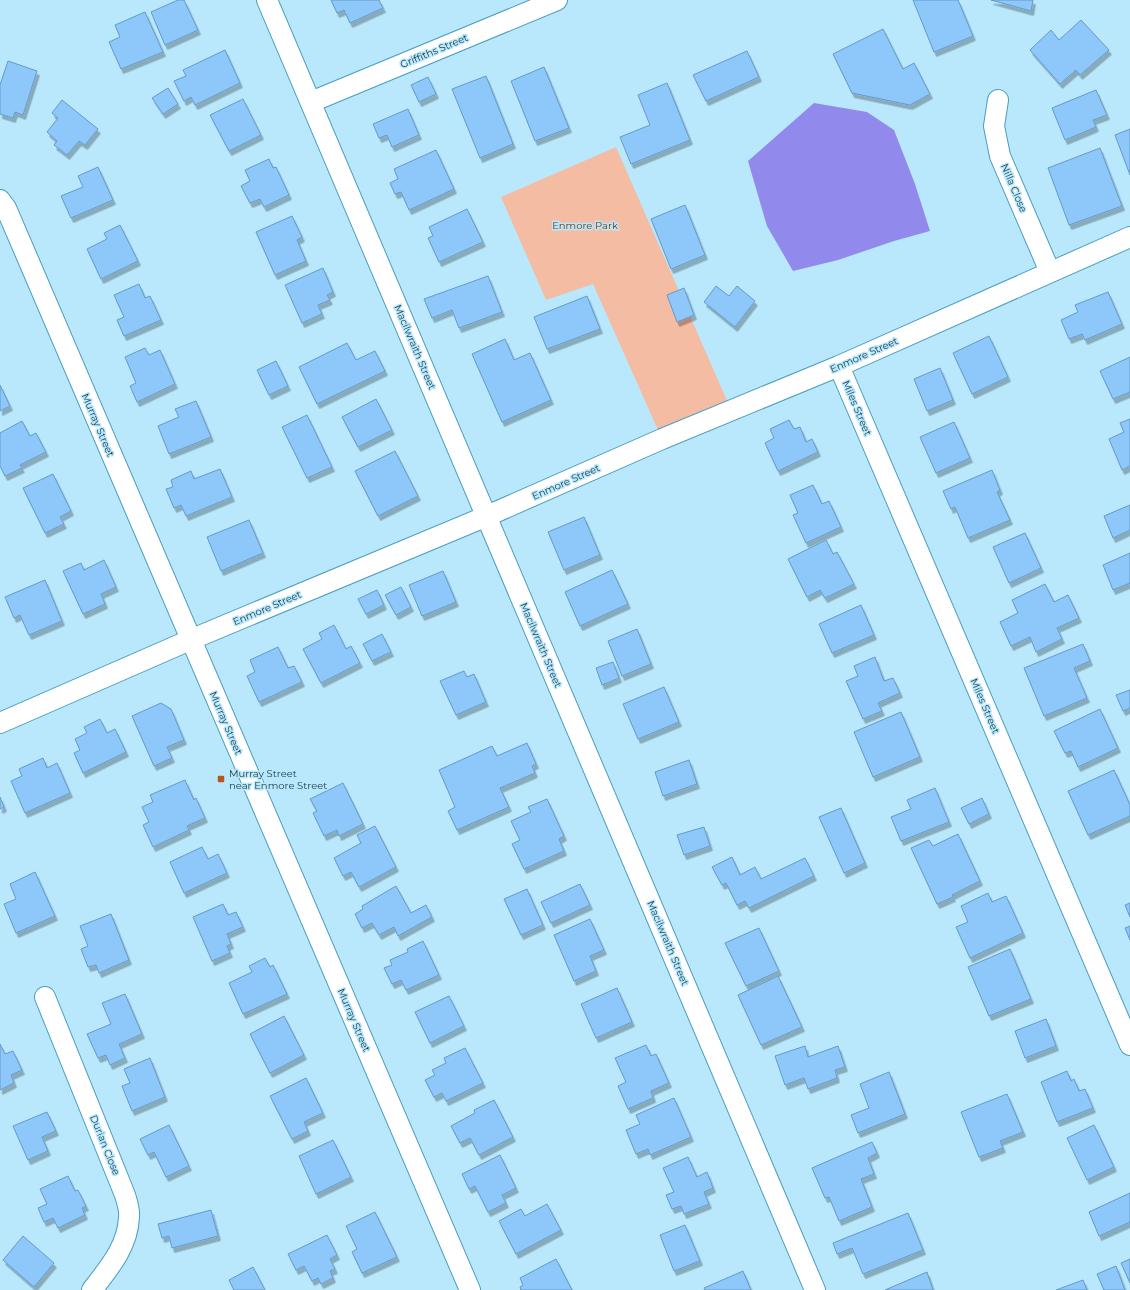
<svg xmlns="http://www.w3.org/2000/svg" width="1130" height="1290" font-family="Montserrat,sans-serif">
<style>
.green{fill:#f4bca3}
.water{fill:#9289ec}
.building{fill:#8ec7f9;stroke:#639aca;filter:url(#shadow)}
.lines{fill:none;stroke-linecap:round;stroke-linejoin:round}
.minor-casing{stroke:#4b9dbd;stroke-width:22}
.minor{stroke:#fff;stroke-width:20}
.poi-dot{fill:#b9561e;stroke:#b9e8fc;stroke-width:1.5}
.labels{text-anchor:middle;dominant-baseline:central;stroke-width:3;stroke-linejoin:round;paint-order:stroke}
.street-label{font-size:10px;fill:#193b49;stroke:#b9e8fc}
.park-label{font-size:10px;fill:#72310b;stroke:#b9e8fc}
.poi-label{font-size:10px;fill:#193b49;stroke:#b9e8fc;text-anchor:start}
</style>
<defs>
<filter id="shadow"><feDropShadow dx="2.5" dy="4.5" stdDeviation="0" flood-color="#0004"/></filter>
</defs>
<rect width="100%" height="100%" fill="#b9e8fc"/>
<path class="green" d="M616 147 732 412 662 439 593 284 546 300 501 197Z"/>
<path class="water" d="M814 103 867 112 894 130 915 184 930 231 894 241 838 260 793 271 767 226 748 161Z"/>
<path class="building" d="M178 0H184L198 30 165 45 151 12Z
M331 0H379L383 8 350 23 344 10 337 13Z
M913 0H958L973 36 934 52Z
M991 0H1033L1031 11Z
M145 12 163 52 121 69 109 42 120 37 115 25Z
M1081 20 1109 50 1080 75 1076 70 1060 84 1030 50 1051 30 1059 40Z
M883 29 903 69 914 63 930 94 910 105 852 93 833 54Z
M225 50 240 83 195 105 191 97 184 101 174 81 186 76 183 70Z
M747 51 759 77 706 101 693 75Z
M8 61 37 71 23 115 15 112 13 118 0 114V85Z
M544 67 569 128 535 141 511 81Z
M486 76 513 144 480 158 452 89Z
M428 77 436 94 419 102 411 85Z
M667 83 690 140 631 164 620 137 650 125 638 95Z
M168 88 178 104 163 114 152 98Z
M1096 90 1107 115 1093 120 1096 127 1065 140 1052 108Z
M243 99 261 135 229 151 210 115Z
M62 100 98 129 85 145 79 141 67 155 54 145 57 141 47 132 58 118 52 113Z
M408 109 419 135 392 147 387 135 379 138 373 124Z
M1130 129V175L1115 135Z
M1100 148 1122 206 1069 225 1048 168Z
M436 150 454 189 409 210 401 192 395 194 390 183 398 179 394 169Z
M269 159 273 168 276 167 289 195 264 207 260 199 250 203 241 186 250 181 245 170Z
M98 167 113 200 71 218 61 196 83 187 78 176Z
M685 205 705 255 671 269 651 219Z
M467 209 483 242 439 262 428 238 433 236 429 227Z
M292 216 302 237 297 240 306 261 275 275 256 232Z
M120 225 138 261 101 279 87 249 107 239 104 233Z
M323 268 333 292 327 295 330 300 318 305 322 314 302 323 285 285Z
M488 276 502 312 459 328 452 310 432 318 424 299Z
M139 284 145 298 150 296 161 320 124 336 117 320 124 317 114 295Z
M716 286 729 296 737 286 755 301 735 327 704 302Z
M684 288 694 315 677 322 667 295Z
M1108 292 1122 324 1085 340 1082 334 1069 339 1061 320 1078 312 1075 305Z
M587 296 600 329 547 349 534 317Z
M989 336 1008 377 972 394 953 353Z
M505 339 514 360 530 353 551 400 502 422 472 354Z
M347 343 356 360 375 351 385 371 317 404 299 367Z
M145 348 149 355 160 350 175 384 137 402 130 386 136 383 125 357Z
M1130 357V392L1113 399 1100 371Z
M276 361 288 386 269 395 257 370Z
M940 368 953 400 927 411 914 379Z
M0 385 10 406 0 411Z
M376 399 392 430 358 447 342 417Z
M196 401 211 437 169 454 158 426 179 417 175 409Z
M307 415 332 467 307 478 282 427Z
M1130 419V466L1122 470 1109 439 1124 432 1120 423Z
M789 420 794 429 800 427 806 442 812 439 818 452 778 471 765 443 774 438 770 429Z
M22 421 30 436 36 433 46 452 20 465 22 468 5 476 0 466V433Z
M954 422 970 458 936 473 920 437Z
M395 451 418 496 378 516 355 471Z
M220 469 232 497 186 516 181 505 174 508 166 489 173 487 171 480 191 471 194 479Z
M992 470 1000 490 997 492 1010 520 968 538 955 507 951 509 943 491Z
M53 474 71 511 60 517 64 524 45 533 23 488Z
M813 485 822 504 829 501 841 527 806 543 793 515 798 513 790 495Z
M1130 505V530L1113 538 1104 516Z
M584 517 600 555 564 570 548 532Z
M249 520 263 553 221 571 207 537Z
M1025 533 1041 568 1009 583 993 547Z
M826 540 833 554 837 552 854 584 825 598 820 590 807 597 788 559Z
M1130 553V583L1113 590 1103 565Z
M104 560 116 587 101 594 105 604 83 614 63 571 81 563 84 570Z
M612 570 628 604 580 626 565 592Z
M443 571 456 602 422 616 409 585Z
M45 580 62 621 29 635 20 615 14 618 5 597Z
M1045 584 1054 602 1068 595 1079 618 1057 628 1062 639 1036 652 1030 637 1011 646 1000 622 1018 613 1012 600Z
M401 587 411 607 396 615 385 595Z
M377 590 384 605 366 614 358 599Z
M861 605 874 635 832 653 819 624Z
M334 625 346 649 351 646 360 663 321 683 303 649 322 639 319 633Z
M637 629 651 664 622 676 608 641Z
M382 634 391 652 372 661 363 644Z
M1083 644 1090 661 1074 668 1087 698 1044 716 1024 668Z
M278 647 288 668 294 666 302 682 259 702 247 676 255 672 250 660Z
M875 657 884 681 893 678 900 693 878 703 882 711 863 719 846 681 858 676 854 666Z
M613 662 619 678 602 685 596 668Z
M464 671 467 677 474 674 486 702 456 715 440 681Z
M664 687 679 722 638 739 623 704Z
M1130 690V708L1123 711 1116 695Z
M161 703 171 709 184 740 167 747 172 758 154 766 132 716Z
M1100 709 1118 748 1078 767 1071 751 1065 753 1054 731Z
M901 712 920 757 873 777 854 732Z
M100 719 107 733 115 729 126 752 83 773 74 753 80 750 75 739 87 733 84 727Z
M527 743 536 764 532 766 535 773 500 788 509 807 457 830 448 811 455 807 439 770 492 746 497 756Z
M43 758 47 768 57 763 70 793 25 813 11 781 22 776 19 769Z
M689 760 697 784 663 796 655 772Z
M1114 770 1130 805V816L1088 835 1068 791Z
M185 780 194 800 196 798 205 818 187 826 189 830 153 847 143 825 149 822 142 807 153 802 150 795Z
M343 783 363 824 339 836 337 830 324 836 313 813 317 811 310 799Z
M935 788 949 822 901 841 891 817 911 809 907 800Z
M0 797 4 807 0 809Z
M982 798 989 814 969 824 961 808Z
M547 799 564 836 559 839 564 851 524 869 512 844 520 840 511 821 531 812 528 807Z
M841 808 865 863 844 873 819 817Z
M375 826 396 867 359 887 351 872 343 876 334 858 361 843 357 835Z
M704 827 710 846 684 855 677 835Z
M958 834 980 881 952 895 953 897 937 904 911 848 929 840 933 846Z
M202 847 208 859 218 854 227 873 184 893 170 862Z
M732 857 740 875 755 867 761 879 805 858 814 876 749 908 745 901 737 905 726 883 722 885 712 867Z
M35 872 55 916 16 933 4 904 16 899 10 884Z
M580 884 590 905 551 923 541 902Z
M396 886 411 913 426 905 432 917 398 936 394 927 379 935 372 923 362 928 355 914 363 909 362 906Z
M527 889 543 925 521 935 504 899Z
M988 893 992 902 1006 896 1023 933 970 958 956 927 968 922 961 906Z
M1130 903V917L1125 905Z
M223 904 228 915 236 912 243 927 227 934 231 944 227 946 230 953 212 961 193 917Z
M111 914 129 960 99 973 96 965 88 967 81 949 88 946 80 926Z
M590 919 604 950 590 956 596 971 574 981 554 935Z
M1130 926V940L1125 928Z
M759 928 779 971 746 986 725 943Z
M423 941 439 975 406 990 401 980 392 984 384 968 392 965 390 960 408 952 407 949Z
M1010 949 1031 999 989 1016 968 967Z
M265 958 270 967 273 965 287 994 243 1014 229 983 252 972 249 966Z
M778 976 802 1027 761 1045 738 995Z
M617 988 632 1022 596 1038 581 1004Z
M125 994 142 1034 119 1044 125 1058 110 1065 106 1055 98 1058 87 1034 111 1024 102 1003Z
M449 996 464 1026 430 1043 415 1012Z
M284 1016 304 1055 270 1073 250 1034Z
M1046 1019 1056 1046 1025 1058 1015 1031Z
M0 1044 5 1054 13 1051 22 1070 11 1075 14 1083 0 1090Z
M646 1045 651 1056 656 1054 669 1083 651 1091 653 1098 628 1109 618 1086 626 1082 615 1058Z
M805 1046 808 1057 838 1046 845 1067 835 1070 837 1078 808 1089 804 1078 785 1085 775 1056Z
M465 1048 483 1083 446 1101 442 1093 434 1097 425 1080 435 1075 432 1070 446 1063 444 1058Z
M150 1058 165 1097 132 1111 122 1086 130 1083 124 1069Z
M1067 1071 1071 1081 1074 1079 1079 1091 1085 1089 1093 1108 1057 1122 1041 1082Z
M889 1072 905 1114 858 1133 851 1115 869 1108 860 1084Z
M306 1078 323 1113 304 1122 308 1131 292 1139 270 1096Z
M1007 1094 1023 1132 1000 1141 1003 1148 979 1157 961 1112Z
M674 1098 691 1137 650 1155 648 1149 636 1154 626 1130 640 1124 636 1115Z
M494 1100 513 1137 479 1155 470 1138 460 1143 451 1126 475 1113 474 1110Z
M47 1112 56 1131 42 1137 48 1151 28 1160 13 1126Z
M169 1125 189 1166 166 1177 154 1152 148 1155 140 1139Z
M1094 1125 1114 1167 1087 1180 1067 1138Z
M333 1140 351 1177 316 1194 299 1156Z
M872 1142 877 1153 868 1158 874 1174 861 1179 872 1207 839 1221 829 1197 825 1198 812 1168Z
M500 1155 516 1188 502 1195 506 1203 488 1212 475 1186 469 1189 462 1174Z
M688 1157 697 1177 707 1172 713 1188 704 1192 709 1204 684 1214 681 1206 672 1209 666 1195 674 1192 663 1168Z
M68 1176 75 1191 78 1190 86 1206 82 1208 85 1215 58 1228 53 1218 44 1222 38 1208 47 1204 40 1189Z
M1130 1193V1222L1099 1236 1089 1212Z
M547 1204 561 1230 516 1254 499 1221 521 1209 525 1216Z
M211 1210 218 1236 172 1248 169 1236 162 1238 158 1224Z
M375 1212 397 1257 362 1273 352 1252 357 1249 346 1226Z
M908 1213 923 1250 863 1274 852 1248 837 1254 833 1243Z
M685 1225 700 1261 674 1271 660 1235Z
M327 1235 337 1255 330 1259 335 1269 330 1271 333 1278 321 1284 318 1278 312 1281 304 1266 296 1270 288 1254Z
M23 1236 54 1263 34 1287 3 1260Z
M556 1259 572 1290H521L520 1287 523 1285 520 1278Z
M1130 1259V1283L1121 1263Z
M1116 1266 1125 1290H1104L1097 1274Z
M253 1267 265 1290H234L229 1280Z
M743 1271 751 1290H705L704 1288Z
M927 1272 933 1290H885Z
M1083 1280 1087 1290H1056Z"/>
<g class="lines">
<defs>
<path id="minor" d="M267 0 815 1290
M998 100 994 126 1000 156 1050 272
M311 102 557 0
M0 200 6 208 470 1290
M839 366 1130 1045
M0 723 190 640 487 516 662 439 839 366 1130 237
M45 997 125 1195C127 1202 130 1210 129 1217 128 1246 109 1268 92 1290"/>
</defs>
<use href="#minor" class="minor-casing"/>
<use href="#minor" class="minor"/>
</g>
<rect class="poi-dot" x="217" y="775" width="8" height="8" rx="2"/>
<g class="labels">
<g class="street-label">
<text transform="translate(434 51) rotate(-23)">Griffiths Street</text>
<text transform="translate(1014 188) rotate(67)">Nilla Close</text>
<text transform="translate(415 347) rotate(67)">Macilwraith Street</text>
<text transform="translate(864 355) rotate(-24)">Enmore Street</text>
<text transform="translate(857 408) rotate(67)">Miles Street</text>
<text transform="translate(98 425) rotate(67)">Murray Street</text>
<text transform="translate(566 482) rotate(-24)">Enmore Street</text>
<text transform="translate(267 608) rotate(-23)">Enmore Street</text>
<text transform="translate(541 645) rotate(67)">Macilwraith Street</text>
<text transform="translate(985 706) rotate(67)">Miles Street</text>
<text transform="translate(226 723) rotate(67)">Murray Street</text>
<text transform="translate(668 943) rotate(67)">Macilwraith Street</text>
<text transform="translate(354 1020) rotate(67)">Murray Street</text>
<text transform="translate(105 1145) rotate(68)">Durian Close</text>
</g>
<g class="park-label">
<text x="585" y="225">Enmore Park</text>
</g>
<g class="poi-label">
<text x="229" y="773">Murray Street<tspan x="229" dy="12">near Enmore Street</tspan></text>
</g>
</g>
</svg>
